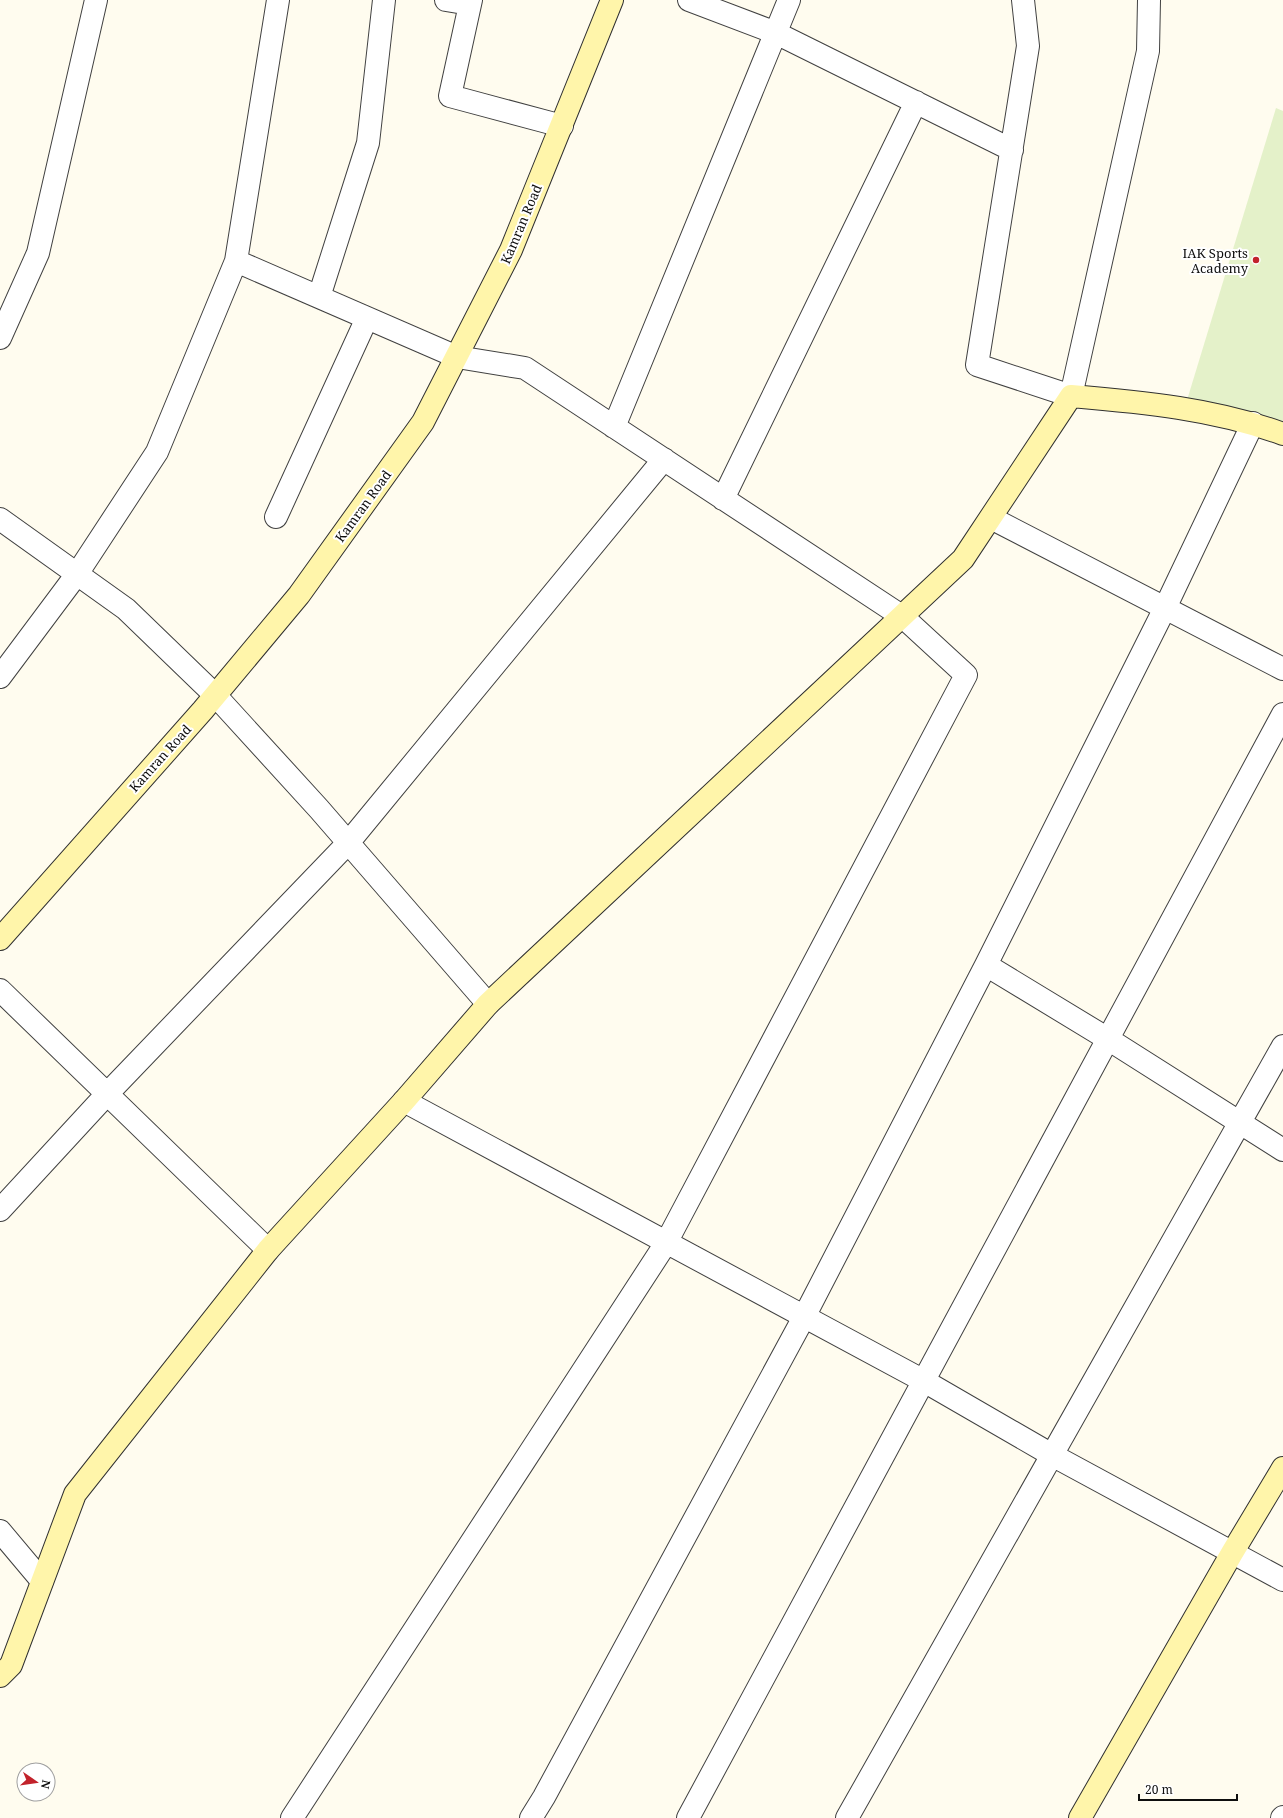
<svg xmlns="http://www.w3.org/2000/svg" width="1283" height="1818" font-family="'Noto Serif',serif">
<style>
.pitch{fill:#e4f1c9}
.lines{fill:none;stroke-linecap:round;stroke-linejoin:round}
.street-casing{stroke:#414141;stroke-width:24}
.secondary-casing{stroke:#303030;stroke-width:24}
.street{stroke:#fff;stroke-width:22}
.secondary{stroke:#fff5aa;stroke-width:22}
.poi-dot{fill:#c2222b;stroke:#fff;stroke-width:1.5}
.labels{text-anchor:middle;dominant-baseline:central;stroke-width:4;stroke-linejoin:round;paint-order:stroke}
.street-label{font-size:13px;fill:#0e0e0e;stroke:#fff}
.poi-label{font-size:13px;fill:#0e0e0e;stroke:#fff;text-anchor:end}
</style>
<rect width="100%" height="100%" fill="#fffcef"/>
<path class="pitch" d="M1276 108 1283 111V434L1184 410Z"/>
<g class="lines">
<defs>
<path id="street" d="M446 0 470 4
M471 0 450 96 562 126
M689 0 776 33 1012 150
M1023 0 1028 46 977 365 1071 396 1148 51 1149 0
M236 261 457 357 525 368 903 617 966 675 666 1243 292 1818
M319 297 368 143 384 0
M0 338 38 253 96 0
M614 427 789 0
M723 499 916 102
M276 517 367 318
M991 518 1283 669
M0 519 126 609 215 695 319 809 488 1004
M0 677 77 574 157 452 236 261 278 0
M986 965 1108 1039 1283 1150
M0 990 268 1250
M404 1101 924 1381 1052 1455 1283 1580
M0 1210 107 1094 348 843 664 459
M0 1531 42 1581
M531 1818 544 1797 804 1317 986 965 1165 608 1253 423
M688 1818 1283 714
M847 1818 1283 1046
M1282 1818 1283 1817"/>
<path id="secondary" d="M0 939 203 710 299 595 423 422 511 250 612 0
M0 1676 11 1665 75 1494 268 1250 404 1101 488 1004 963 559 1071 396C1142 402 1216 409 1283 434
M1080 1818 1232 1553 1283 1468"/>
</defs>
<use href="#street" class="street-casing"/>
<use href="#secondary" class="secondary-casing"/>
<use href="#street" class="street"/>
<use href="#secondary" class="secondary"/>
</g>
<circle class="poi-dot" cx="1256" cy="260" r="4"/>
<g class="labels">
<g class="street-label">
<text transform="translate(521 224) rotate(-67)">Kamran Road</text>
<text transform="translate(363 506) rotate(-54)">Kamran Road</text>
<text transform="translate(160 758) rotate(-48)">Kamran Road</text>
</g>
<g class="poi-label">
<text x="1248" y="253">IAK Sports<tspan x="1248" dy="15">Academy</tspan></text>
</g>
</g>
<g transform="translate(36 1782) rotate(103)"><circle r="19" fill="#ffffff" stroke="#9f9f9f"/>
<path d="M0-3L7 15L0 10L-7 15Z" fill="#c2222b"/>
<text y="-6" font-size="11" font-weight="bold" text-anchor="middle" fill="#0e0e0e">N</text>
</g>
<path d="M1139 1794v6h98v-6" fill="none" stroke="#0e0e0e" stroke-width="2"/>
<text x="1145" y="1794" font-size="12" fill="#0e0e0e" stroke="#ffffff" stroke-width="3" paint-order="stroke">20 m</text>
</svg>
